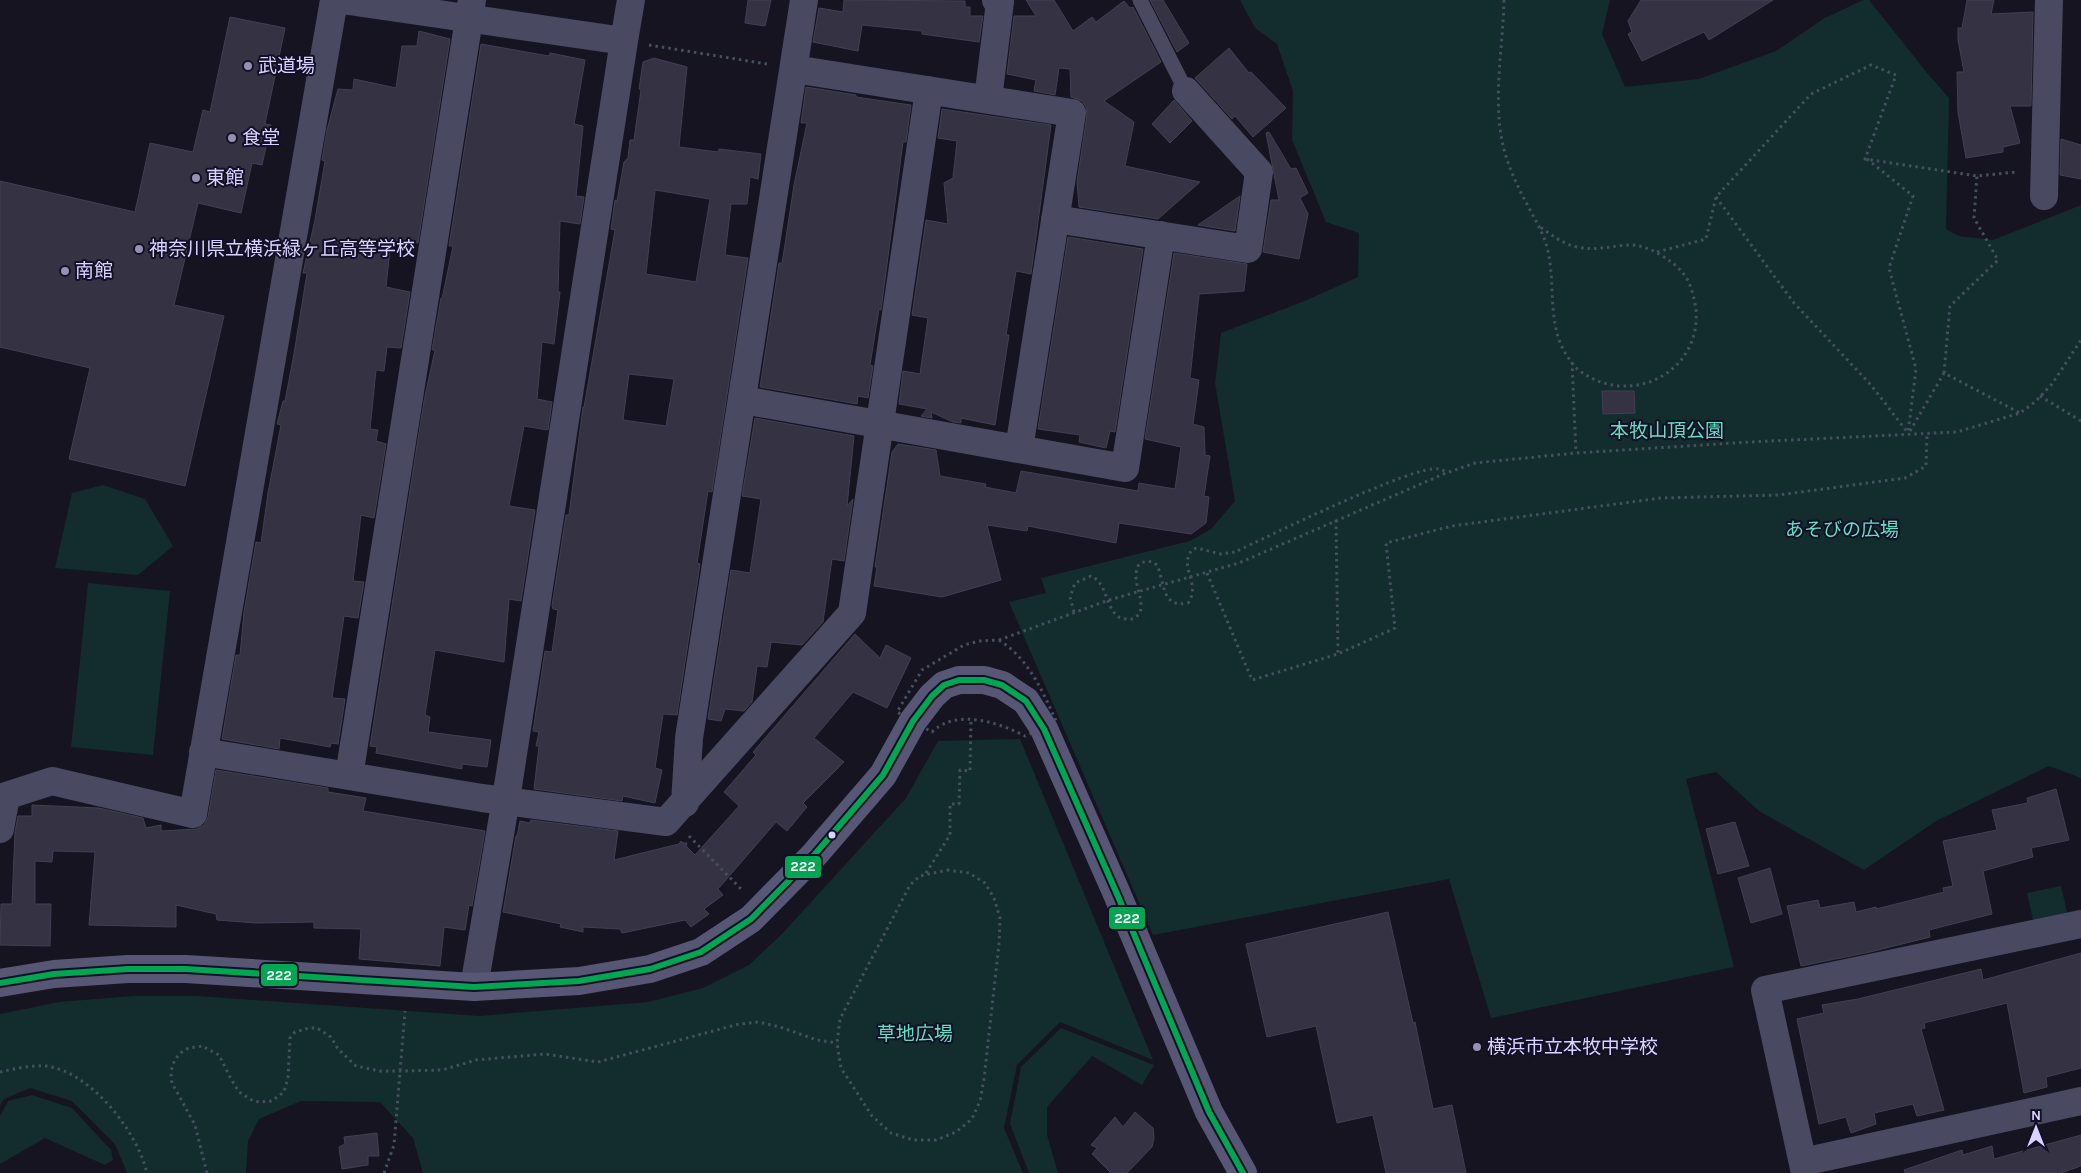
<svg xmlns="http://www.w3.org/2000/svg" width="2081" height="1173" font-family="Karla,'Noto Sans JP',sans-serif">
<style>
.green{fill:#132c2d}
.building{fill:#343243;stroke:#433f54;fill-rule:evenodd}
.lines{fill:none;stroke-linecap:round;stroke-linejoin:round}
.path{stroke:#44505f;stroke-width:3;stroke-dasharray:2.5 4;stroke-linecap:butt}
.lane{stroke:#4a4962;stroke-width:15}
.street{stroke:#4a4962;stroke-width:28}
.secondary{stroke:#575674;stroke-width:28}
.bus-1-casing{stroke:#130f26;stroke-width:10}
.bus-1{stroke:#00a651;stroke-width:6}
.poi-dot{fill:#9591b1;stroke:#130f26;stroke-width:2}
.bus-dot{fill:#d9d4ff;stroke:#130f26;stroke-width:2}
.labels{text-anchor:middle;dominant-baseline:central;stroke-width:4;stroke-linejoin:round;paint-order:stroke}
.poi-label{font-size:19px;fill:#d9d4ff;stroke:#130f26;text-anchor:start}
.park-label{font-size:19px;fill:#5fe0c0;stroke:#130f26}
.line-badge{stroke:#130f26;stroke-width:2}
.badge-label{font-size:14px;text-anchor:middle;font-weight:bold;fill:#fff}
</style>
<rect width="100%" height="100%" fill="#161421"/>
<path class="green" d="M1240 0H1610L1602 34 1625 87 1699 79 1776 51 1823 19 1863 0H1869L1928 74 1949 98 1946 229 1959 236 1993 240 2081 205V778L2049 766 1936 821 1864 870 1759 811 1716 772 1686 779 1734 967 1491 1018 1449 879 1153 935 1009 602 1046 593 1041 578 1190 541 1211 529 1235 501 1215 383 1221 333 1307 300 1358 277 1359 233 1326 222 1292 140 1293 91 1277 44 1255 28Z
M103 485 145 499 173 546 138 575 55 568 72 493Z
M88 583 170 591 153 755 71 747Z
M1020 739 1153 1060 1060 1022 1017 1065 1004 1128 1023 1173H423L413 1138 380 1102 301 1101 259 1119 248 1141 246 1173H127L115 1144 72 1101 30 1088 4 1099 0 1106V1014L59 1002 133 996H197L479 1016 648 1002 703 988 749 965 781 935 906 798 938 741Z
M2061 886 2068 916 2034 924 2027 893Z
M1061 1028 1154 1065 1142 1085 1092 1056 1047 1107V1135L1058 1173H1029L1010 1124 1021 1067Z
M32 1095 72 1108 111 1150 113 1160 105 1165 45 1138 0 1164V1116L8 1101Z"/>
<path class="building" d="M748 0H771L765 26 745 23Z
M844 0 965 1V7H970V16H983L979 42 922 34V31L862 25 858 51 813 42 819 8 843 12Z
M1026 0H1054L1073 31 1092 17 1096 22 1124 1 1130 8 1133 7 1161 62 1104 101 1134 122 1125 166 1200 182 1158 219 1079 207 1077 182 1087 115 1086 107 1082 101 1071 97 1070 69 1059 68 1055 95 1034 91 1036 80 1007 74 1014 16H1036Z
M1150 0H1163L1189 43 1177 52Z
M1641 0H1773L1709 40 1704 32 1642 61 1628 34 1632 32 1628 21Z
M1967 0H1994L1991 14 2033 12 2031 106H2010L2020 143 2003 147V152L1966 158 1958 112 1957 72H1964L1958 40V28H1962Z
M230 17 285 28 265 124 271 125 262 165 252 163 241 213 198 203 174 305 224 316 185 486 69 459 90 368 0 347V181L135 212 150 143 193 152 203 110 210 112Z
M419 31 450 39 418 243 391 240 386 287 410 292 401 348 387 347 384 371 376 370 370 429 378 430 376 441 386 444 374 518 361 515 353 581 364 582 358 618 344 616 332 698 345 699 338 744 331 743 330 747 280 738 279 749 222 739 236 655H240L244 612 256 542 261 543 268 493 281 425 277 424 283 401H285L294 354 307 273H303L315 220 325 161 322 160 327 130 338 89 353 90 354 79 396 88 402 46H417Z
M481 44 549 56 550 53 585 60 574 124 583 126 576 196 584 197 580 224 560 221 558 292H560L554 344 542 342 537 399 552 402 548 430 524 426 509 506 535 510 521 601 509 599 504 662 435 650 425 715 430 717 428 732 491 740 487 767 462 764V769L376 753 377 747 370 746 424 401 435 350H432L441 298 442 299 453 246H449Z
M1229 48 1249 73 1251 72 1286 108 1253 137 1235 116 1232 119 1195 78Z
M654 58 687 67 679 147 718 152 719 149 761 154 758 179 750 177 747 204H731L725 255 748 258 712 492 708 491 697 563 700 564 677 715 663 714 655 768 662 770 655 803 623 796 622 801 534 789 539 746H536L539 732 533 731 545 651 552 652 558 610 553 609 552 606 566 515H569L583 407H584L611 253 615 230 611 229 615 200 617 201 624 162 628 158 630 140H634L641 90 639 89 643 62ZM655 190 710 199 696 282 646 274ZM629 374 674 379 666 426 623 420Z
M806 87 856 95V97L911 105 906 142H903L881 310 879 309 870 365 873 366 868 398 858 396 857 404 760 387 779 263H782L784 251 794 185 807 123H801Z
M1174 100 1192 121 1170 143 1152 124Z
M942 109 1051 125 1031 274 1016 271 1006 335H1009L995 425 961 418V423L953 422 931 412 932 418 921 416 927 409 899 404 903 371 920 374 928 318 912 315 926 220 948 224 944 183 953 178 957 141 938 138Z
M1269 132 1291 169 1296 168 1308 193 1300 198 1308 214 1299 259 1263 252 1271 200H1279L1266 133Z
M2061 139 2081 145V179L2060 175Z
M1240 196 1235 231 1198 225Z
M1068 237 1143 249 1115 432 1110 431 1106 448 1079 442 1080 435 1038 429Z
M1174 253 1247 264 1244 291 1199 294 1190 378 1199 380 1193 424 1204 427 1205 455 1210 456 1204 496 1209 497 1206 523 1191 534 1119 523 1116 543 1028 526 1027 531 987 525 1001 580 942 597 874 586 877 567H875L892 452 898 444 936 450 940 476 986 484 985 487 1016 493 1021 471 1138 491 1139 483 1175 489 1181 447 1145 439Z
M1602 391H1634L1635 413 1603 414Z
M755 418 854 436 847 506 853 499 844 561 832 559 823 622 802 645 771 642 767 667 757 666 752 702 744 711 725 709 721 721 708 719 731 570 750 573 761 499 742 496Z
M855 634 880 658 886 645 911 658 887 708 853 692 814 738 844 762 803 803 807 807 787 831 776 822 718 889 723 895 704 909 709 914 691 927 685 920 622 933 620 929 583 927V932L560 927 561 924 503 912 516 836H517L520 821 530 823 531 820 618 831 614 860 679 844 681 841 683 843H687L686 846 695 855 739 806 724 792 756 755 753 752Z
M216 770 328 788V792L366 798 363 811 485 831 472 906 469 905 465 930 444 927 440 966 359 959 361 929 314 928V922L256 923 217 920 216 914 176 905V927L89 925 95 852 53 851 52 862 35 861V904H51L50 946 0 945 1 904H12L15 832 18 816H32V805L99 808 143 818 146 828 161 825V831L197 829 204 825 208 817Z
M2056 789 2069 840 2031 848 2033 857 1983 871 1992 914 1929 930 1930 937 1870 952 1801 966 1787 906 1818 900 1820 908 1854 902 1856 912 1876 907V909L1944 892 1943 888 1953 886 1943 841 1997 830 1992 810 2028 803 2027 798Z
M1735 822 1749 866 1718 874 1706 829Z
M1770 868 1782 914 1751 923 1738 878Z
M1388 912 1413 1023 1415 1022 1433 1109 1452 1105 1466 1173H1386L1373 1115 1337 1123 1316 1026 1267 1037 1246 944Z
M2081 953V1068L2046 1077 2047 1087 2024 1093 2007 1003 1924 1023 1925 1028 1921 1029 1944 1110 1917 1116 1913 1104 1874 1113 1876 1124 1851 1133 1846 1117 1819 1124 1797 1019 1824 1013 1822 1005 1858 999 1981 969 1983 980Z
M1135 1112 1153 1128 1154 1138 1152 1147 1127 1173H1111L1092 1154 1097 1148 1091 1145 1115 1117 1123 1127Z
M377 1133 379 1156H368V1165L342 1169 339 1147 345 1144 344 1137Z
M2081 1135V1166L2061 1173H1905L1904 1170 1962 1150 1963 1155 1992 1146 1994 1159Z"/>
<g class="lines">
<path class="path" d="M1504 0C1503 43 1495 85 1500 128 1503 156 1515 182 1528 206 1535 220 1543 232 1547 247 1557 285 1545 328 1570 360 1573 364 1576 369 1580 371 1630 408 1701 373 1696 310 1694 297 1691 282 1682 272 1671 259 1646 244 1629 245 1611 246 1595 251 1577 247 1563 244 1552 235 1540 227
M649 45 767 64
M1867 159 1913 196 1889 268 1916 369 1908 433
M1716 197 1794 303 1871 385 1908 433
M1657 252 1706 239 1716 197 1811 94 1871 65 1896 75 1865 159 1977 176 2016 172
M1572 362 1576 453
M1944 373 1950 306 1998 260 1974 218 1977 176
M2040 396 2081 421
M1910 431 1944 373 2020 413
M1336 520 1338 654
M1207 573 1252 680 1338 654 1395 628 1386 543 1452 526 1661 498 1779 495 1905 478 1926 466 1927 433
M1074 612 1070 597 1075 583 1091 576C1110 584 1105 618 1126 619 1130 620 1134 619 1137 616 1140 614 1141 610 1141 606 1141 590 1131 580 1139 564 1145 561 1151 560 1157 565 1165 582 1161 609 1188 603 1202 584 1177 566 1193 549L1197 548 1220 554 1235 552C1265 538 1417 463 1439 469 1442 469 1444 471 1446 473
M999 640 1109 600 1239 563 1446 473 1475 463 1576 453 1750 442 1957 432 2020 413 2035 402 2052 384 2081 340
M999 640C1029 659 1043 692 1057 723L1025 736C1000 723 956 708 932 732L897 712 922 670 964 645 980 641Z
M689 836 742 890
M947 870 969 873 985 883 994 898 1000 918 999 944 984 1079 980 1101 972 1119 956 1132 936 1140H913L891 1133 872 1116 841 1068 837 1043 840 1019 910 885 920 876Z
M926 873 950 835V804H959L960 770 970 771 971 720
M0 1072C14 1069 31 1065 46 1066 91 1072 137 1131 147 1173
M207 1173 195 1125 172 1083C169 1070 174 1056 185 1050 190 1047 197 1047 202 1046L219 1055 231 1079 239 1092 253 1101 260 1102 272 1101 284 1092 288 1078 290 1038 295 1032 309 1028H317L331 1037 338 1049 356 1066 380 1071H402L442 1070 476 1060 545 1054 598 1062 739 1024 759 1022 780 1027 817 1040 837 1043
M384 1173 394 1145 405 1011"/>
<path class="lane" d="M1140 0 1186 91"/>
<path class="street" d="M342 0 624 41 506 799 474 987
M624 41 631 0
M794 69 1072 113 1019 449
M988 99 1000 2 996 0
M2044 196 2049 0
M1055 219 1248 249 1259 172 1186 91
M743 400 1125 468 1161 235
M203 752 482 798 666 822 852 613 929 90
M349 776 472 0
M685 803 689 738 804 0
M0 829 6 796 52 781 193 814 334 0
M1803 1162 2081 1101
M1805 1173 1765 990 2081 924"/>
<path class="secondary" d="M0 983 54 974 128 969H186L474 987 579 981 650 969 701 952 751 919 815 854 883 775 913 721 932 696 944 685 959 680H984L1002 685 1026 701 1044 729 1117 894 1209 1112 1243 1173"/>
<defs>
<path id="bus-1" d="M0 983 54 974 128 969H186L474 987 579 981 650 969 701 952 751 919 815 854 883 775 913 721 932 696 944 685 959 680H984L1002 685 1026 701 1044 729 1117 894 1209 1112 1243 1173"/>
</defs>
<use href="#bus-1" class="bus-1-casing"/>
<use href="#bus-1" class="bus-1"/>
</g>
<g class="poi-dot">
<circle cx="248" cy="66" r="5"/>
<circle cx="232" cy="138" r="5"/>
<circle cx="196" cy="178" r="5"/>
<circle cx="139" cy="249" r="5"/>
<circle cx="65" cy="271" r="5"/>
<circle cx="1477" cy="1047" r="5"/>
</g>
<circle class="bus-dot" cx="832" cy="835" r="4.5"/>
<g class="labels">
<g class="poi-label">
<text x="258" y="66">武道場</text>
<text x="242" y="138">食堂</text>
<text x="206" y="178">東館</text>
<text x="149" y="249">神奈川県立横浜緑ヶ丘高等学校</text>
<text x="75" y="271">南館</text>
<text x="1487" y="1047">横浜市立本牧中学校</text>
</g>
<g class="park-label">
<text x="1667" y="431">本牧山頂公園</text>
<text x="1842" y="530">あそびの広場</text>
<text x="915" y="1034">草地広場</text>
</g>
</g>
<g class="line-badge">
<rect x="784" y="855" width="38" height="24" rx="5" fill="#00a651"/>
<rect x="1108" y="906" width="38" height="24" rx="5" fill="#00a651"/>
<rect x="260" y="963" width="38" height="24" rx="5" fill="#00a651"/>
</g>
<g class="badge-label">
<text x="803" y="871">222</text>
<text x="1127" y="923">222</text>
<text x="279" y="980">222</text>
</g>
<g transform="translate(2036 1128)" stroke="#130f26" stroke-width="4" paint-order="stroke">
<path d="M0-4L9 19L0 12L-9 19Z" fill="#d9d4ff"/>
<text y="-8" font-size="14" font-weight="bold" text-anchor="middle" fill="#d9d4ff">N</text>
</g>
</svg>
